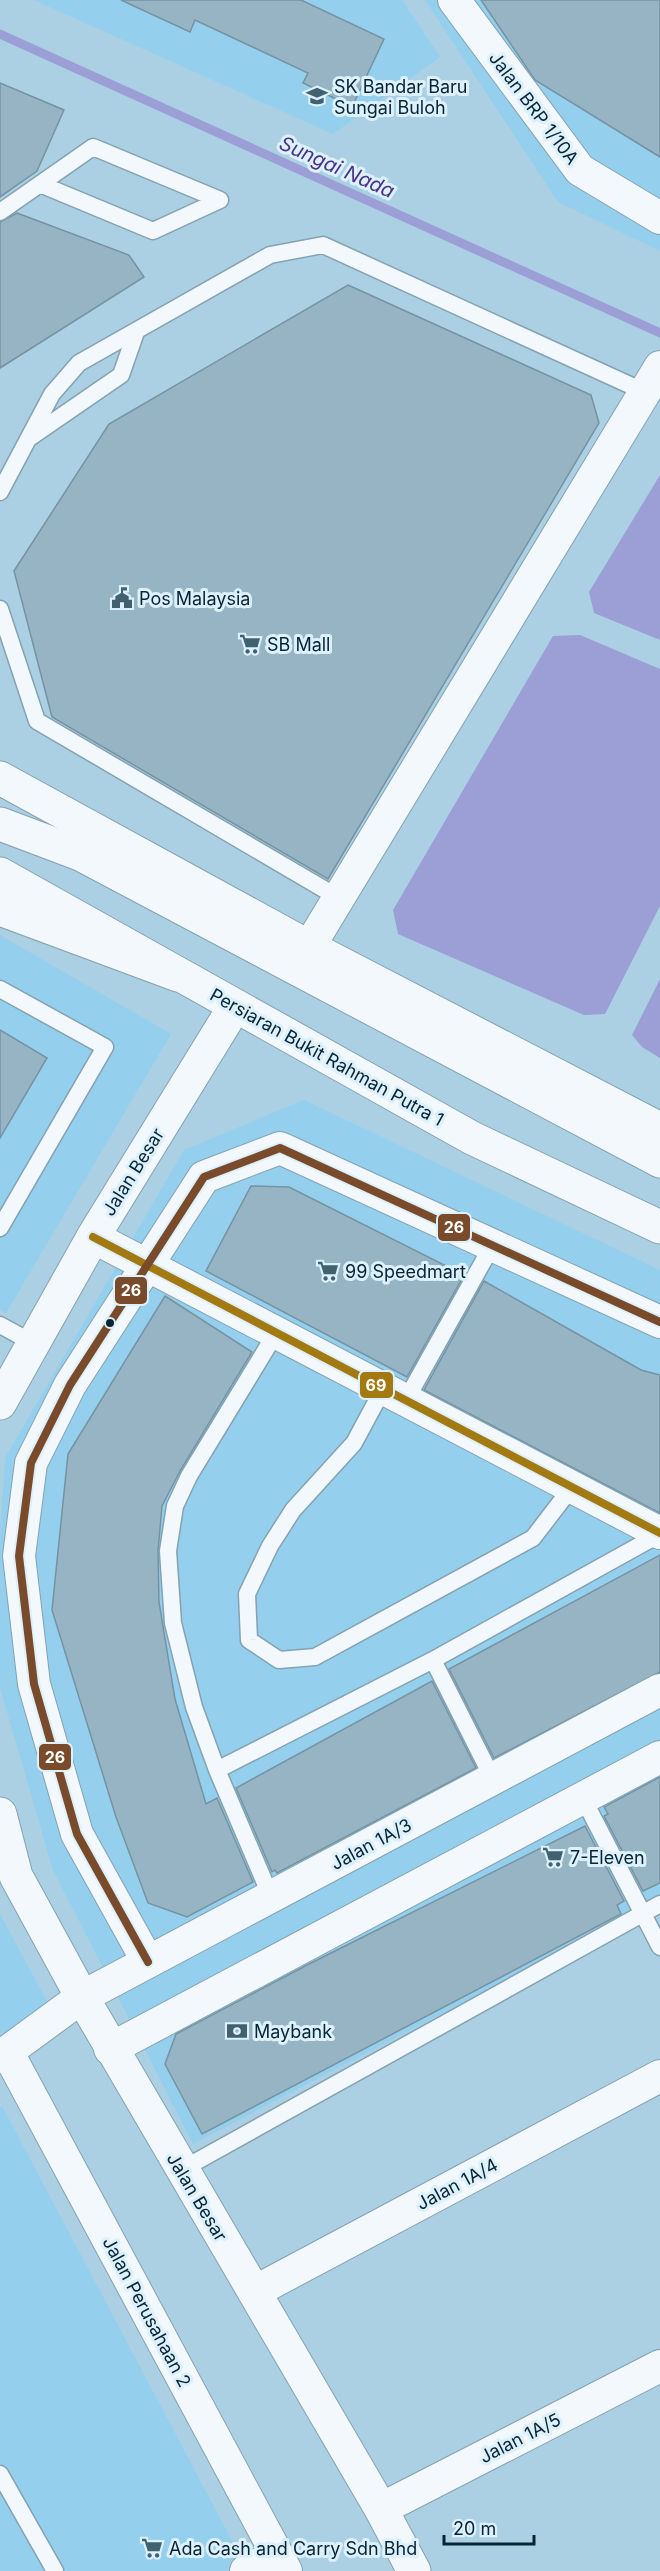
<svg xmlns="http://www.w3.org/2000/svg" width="660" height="2571" font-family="Inter,sans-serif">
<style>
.built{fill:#94cfed}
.water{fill:#9c9ed6}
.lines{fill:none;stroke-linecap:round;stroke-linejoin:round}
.stream{stroke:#9c9ed6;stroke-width:9}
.building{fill:#96b4c3;stroke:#7593a2;stroke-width:1.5}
.service-casing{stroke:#84a2b1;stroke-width:19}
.minor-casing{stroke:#84a2b1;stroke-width:34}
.tertiary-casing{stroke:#84a2b1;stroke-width:35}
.secondary-casing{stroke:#84a2b1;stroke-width:35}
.trunk-casing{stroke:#84a2b1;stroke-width:35}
.service{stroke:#f2f8fb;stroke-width:16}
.minor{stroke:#f2f8fb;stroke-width:32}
.tertiary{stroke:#f2f8fb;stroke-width:33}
.secondary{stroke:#f2f8fb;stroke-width:33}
.trunk{stroke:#f2f8fb;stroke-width:33}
.bus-1-casing{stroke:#ddf1fc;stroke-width:12}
.bus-2-casing{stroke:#ddf1fc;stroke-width:12}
.bus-1{stroke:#a37912;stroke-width:8}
.bus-2{stroke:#7a4b2a;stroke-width:8}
.bus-dot{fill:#082533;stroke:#ddf1fc;stroke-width:2}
.labels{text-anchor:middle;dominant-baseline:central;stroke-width:6;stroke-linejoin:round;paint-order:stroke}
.poi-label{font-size:18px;fill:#082533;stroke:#ddf1fc;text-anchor:start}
.street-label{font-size:18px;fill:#082533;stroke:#ddf1fc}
.water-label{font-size:20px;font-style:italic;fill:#4a3289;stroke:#ddf1fc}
.line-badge{stroke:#ddf1fc;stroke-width:2}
.badge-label{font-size:16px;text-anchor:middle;font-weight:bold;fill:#fff}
</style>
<rect width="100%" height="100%" fill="#abd0e3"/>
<path class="built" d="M34 0H402L440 57 333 134Z
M425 0H660V251L558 202Z
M0 935 171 1034 6 1313 0 1310Z
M304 1100 660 1270V1899L193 2144 53 1870 0 1688V1537L5 1458 184 1150Z
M0 1914 50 2007 0 2044Z
M2 2106 248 2571H0V2107Z"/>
<path class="water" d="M660 475V640L594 613 589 592Z
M580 635 660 669V906L605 1014 584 1015 398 934 393 910 553 636Z
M660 979V1058L642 1047 632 1035Z"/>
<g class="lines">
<path class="stream" d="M0 34 660 333"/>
</g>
<path class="building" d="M121 0H301L384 39 352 107 303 83 308 73 195 20 190 32Z
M481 0H660V157L535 80Z
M0 83 64 110 37 171 0 197Z
M17 213 129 255 144 277 0 368V222Z
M348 285 591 395 599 423 328 879 52 717 14 571 109 424Z
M0 1030 47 1058 0 1138Z
M251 1186 289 1187 464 1275 407 1377 206 1271Z
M484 1281 641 1370 660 1375V1513L424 1390Z
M165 1296 252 1352 180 1471 162 1506 158 1551 159 1602 175 1699 206 1804 217 1798 253 1882 187 1917 148 1903 116 1817 52 1610 68 1454Z
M660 1555V1672L494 1758 449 1669Z
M432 1681 476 1768 277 1873 275 1870 272 1872 236 1788Z
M660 1777V1883L643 1891 604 1816 608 1814 604 1807Z
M585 1826 624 1901 617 1905 621 1914 202 2134 165 2064 176 2034 309 1964Z"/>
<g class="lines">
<defs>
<path id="service" d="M40 184 153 231 220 200
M0 212 93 147 220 200
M31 437 121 375 136 332
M0 492 52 394 79 363 270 255 323 245 645 392
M0 609 37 721 339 898
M0 989 105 1047 0 1228
M0 1325 33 1343
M383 1389 354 1443 293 1510 270 1546 247 1594 249 1640 279 1660 315 1657 533 1538 572 1487
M406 1400 493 1244
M433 1660 493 1779
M217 1770 433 1660 660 1534
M584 1800 660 1947
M271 1897 217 1770 194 1707 173 1623 168 1551 175 1506 189 1476 276 1333
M181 2170 660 1904
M0 2474 55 2571"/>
<path id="minor" d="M454 0 580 170 660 218
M309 947 660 367
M93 1237 660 1533
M148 1962 77 1834 34 1684 19 1556 31 1463 70 1385 204 1177 280 1148 660 1322
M110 2049 660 1757
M8 2053 286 2571
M0 2057 82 1997 660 1690
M254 2292 660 2076
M381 2509 660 2366
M246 2571 277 2555"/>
<path id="tertiary" d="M0 1403 93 1237 235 1006
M0 1814 16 1876 82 1997 381 2509 414 2571"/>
<path id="secondary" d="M0 778 309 947 660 1129
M0 874 472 1138 660 1227"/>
<path id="trunk" d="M0 824 80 854 660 1161
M0 909 178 975"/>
</defs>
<use href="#service" class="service-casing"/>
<use href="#minor" class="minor-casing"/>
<use href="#tertiary" class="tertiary-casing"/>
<use href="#secondary" class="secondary-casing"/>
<use href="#trunk" class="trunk-casing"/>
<use href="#service" class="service"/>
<use href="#minor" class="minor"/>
<use href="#tertiary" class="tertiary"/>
<use href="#secondary" class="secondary"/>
<use href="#trunk" class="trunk"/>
<defs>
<path id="bus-1" d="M93 1237 660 1533"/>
<path id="bus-2" d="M148 1962 77 1834 34 1684 19 1556 31 1463 70 1385 204 1177 280 1148 660 1322"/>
</defs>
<use href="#bus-1" class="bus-1-casing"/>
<use href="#bus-2" class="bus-2-casing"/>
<use href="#bus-1" class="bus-1"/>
<use href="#bus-2" class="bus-2"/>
</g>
<defs>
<symbol id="school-bare" viewBox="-9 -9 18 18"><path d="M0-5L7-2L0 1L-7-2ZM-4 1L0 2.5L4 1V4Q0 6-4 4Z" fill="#416171" stroke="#ddf1fc" stroke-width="2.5" paint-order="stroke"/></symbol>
<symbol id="civic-bare" viewBox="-9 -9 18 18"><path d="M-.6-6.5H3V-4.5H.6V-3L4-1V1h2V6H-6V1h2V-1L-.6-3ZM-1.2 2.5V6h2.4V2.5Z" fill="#416171" stroke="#ddf1fc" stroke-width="2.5" paint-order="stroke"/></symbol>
<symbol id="supermarket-bare" viewBox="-9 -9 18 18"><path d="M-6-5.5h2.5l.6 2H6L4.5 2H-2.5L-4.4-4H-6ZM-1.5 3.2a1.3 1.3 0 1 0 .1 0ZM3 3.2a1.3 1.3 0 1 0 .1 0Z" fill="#416171" stroke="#ddf1fc" stroke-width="2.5" paint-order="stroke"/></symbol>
<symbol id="bank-bare" viewBox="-9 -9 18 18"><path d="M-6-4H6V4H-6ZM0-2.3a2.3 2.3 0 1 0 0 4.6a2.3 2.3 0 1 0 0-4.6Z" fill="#416171" stroke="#ddf1fc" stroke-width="2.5" paint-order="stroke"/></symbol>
</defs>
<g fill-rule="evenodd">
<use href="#school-bare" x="302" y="81" width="30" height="30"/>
<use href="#civic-bare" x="107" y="583" width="30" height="30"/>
<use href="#supermarket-bare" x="235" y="629" width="30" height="30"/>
<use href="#supermarket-bare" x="313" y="1256" width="30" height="30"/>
<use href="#supermarket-bare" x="538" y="1842" width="30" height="30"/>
<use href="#bank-bare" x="222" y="2016" width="30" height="30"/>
<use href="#supermarket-bare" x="137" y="2533" width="30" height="30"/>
</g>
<circle class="bus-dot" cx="110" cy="1323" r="5"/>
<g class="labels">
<g class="poi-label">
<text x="334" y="86">SK Bandar Baru<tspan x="334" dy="21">Sungai Buloh</tspan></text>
<text x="139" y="598">Pos Malaysia</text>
<text x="267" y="644">SB Mall</text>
<text x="345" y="1271">99 Speedmart</text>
<text x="570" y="1857">7-Eleven</text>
<text x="254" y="2031">Maybank</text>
<text x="169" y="2548">Ada Cash and Carry Sdn Bhd</text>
</g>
<g class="street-label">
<text transform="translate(534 108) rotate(53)">Jalan BRP 1/10A</text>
<text transform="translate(327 1057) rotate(29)">Persiaran Bukit Rahman Putra 1</text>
<text transform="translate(133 1172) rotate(-58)">Jalan Besar</text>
<text transform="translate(371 1844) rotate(-28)">Jalan 1A/3</text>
<text transform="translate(457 2184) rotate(-28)">Jalan 1A/4</text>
<text transform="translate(197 2197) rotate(59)">Jalan Besar</text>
<text transform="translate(147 2312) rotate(62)">Jalan Perusahaan 2</text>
<text transform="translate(520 2438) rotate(-27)">Jalan 1A/5</text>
</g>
<g class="water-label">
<text transform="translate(337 167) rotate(24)">Sungai Nada</text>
</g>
</g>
<g class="line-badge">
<rect x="437" y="1213" width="34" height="29" rx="6" fill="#7a4b2a"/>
<rect x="114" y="1276" width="34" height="29" rx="6" fill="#7a4b2a"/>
<rect x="359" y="1371" width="35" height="28" rx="6" fill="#a37912"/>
<rect x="38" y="1743" width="34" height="28" rx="6" fill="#7a4b2a"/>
</g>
<g class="badge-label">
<text x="454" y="1233">26</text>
<text x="131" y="1296">26</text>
<text x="376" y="1391">69</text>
<text x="55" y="1763">26</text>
</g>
<path d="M444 2535v9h90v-9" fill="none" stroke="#082533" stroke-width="3"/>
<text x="453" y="2535" font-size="18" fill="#082533" stroke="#ddf1fc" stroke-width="4.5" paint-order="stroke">20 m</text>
</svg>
